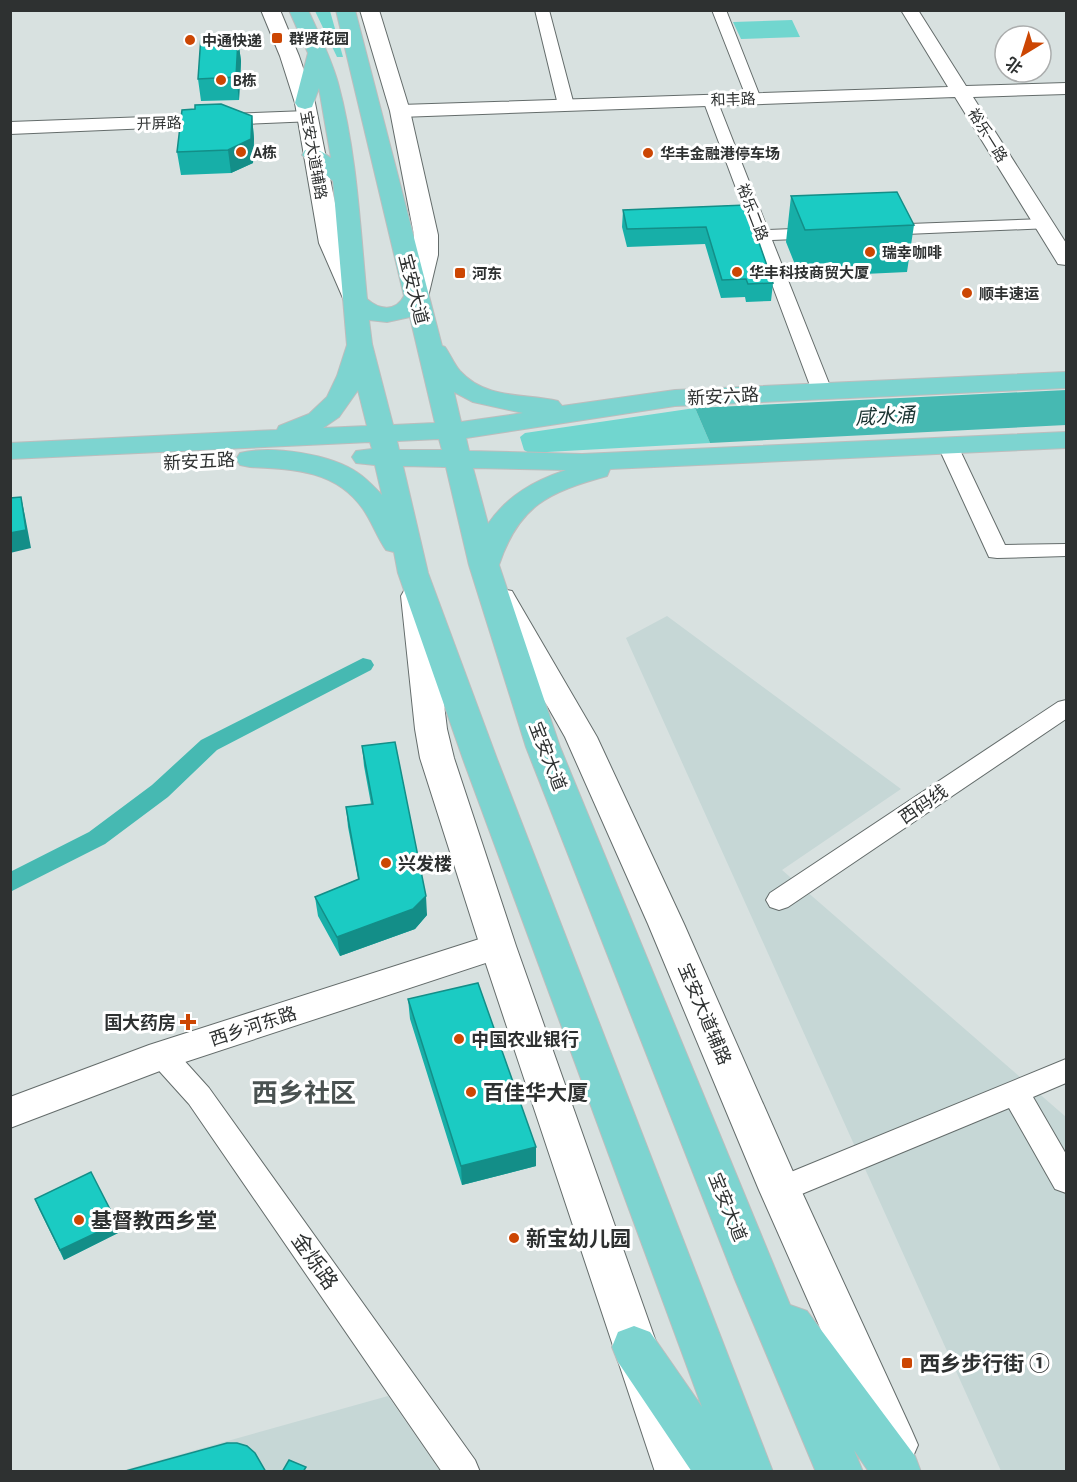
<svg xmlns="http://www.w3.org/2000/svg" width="1077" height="1482" font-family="'PT Sans','Noto Sans SC',sans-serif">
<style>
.built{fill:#c6d7d6}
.green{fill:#71d6cf}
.water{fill:#46b9b2}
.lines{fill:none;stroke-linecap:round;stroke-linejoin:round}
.canal{fill:#46b9b2;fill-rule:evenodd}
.minor-casing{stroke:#646c6b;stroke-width:2}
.tertiary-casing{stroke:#646c6b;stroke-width:2}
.secondary-casing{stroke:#646c6b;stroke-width:2}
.primary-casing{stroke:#bcbdbd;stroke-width:2}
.minor{fill:#fff;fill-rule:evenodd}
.tertiary{fill:#fff;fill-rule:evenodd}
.secondary{fill:#fff;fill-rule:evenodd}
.primary{fill:#7dd4d0;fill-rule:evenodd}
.wall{fill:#17afa8}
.shaded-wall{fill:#138e88}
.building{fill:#1bcbc3;stroke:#138e88;stroke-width:1.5}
.poi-dot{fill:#cc4603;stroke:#fff;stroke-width:2}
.labels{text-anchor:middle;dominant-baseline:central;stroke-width:6;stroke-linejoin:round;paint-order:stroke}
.far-poi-label{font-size:15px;font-weight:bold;fill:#2e3131;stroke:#fff;text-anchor:start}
.far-street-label{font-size:15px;fill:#2e3131;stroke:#fff}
.street-label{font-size:18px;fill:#2e3131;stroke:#fff}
.poi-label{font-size:18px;font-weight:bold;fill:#2e3131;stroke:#fff;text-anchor:start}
.water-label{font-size:20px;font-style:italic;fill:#1b3432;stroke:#fff}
.near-poi-label{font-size:21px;font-weight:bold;fill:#2e3131;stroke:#fff;text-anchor:start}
.near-street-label{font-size:21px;fill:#2e3131;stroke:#fff}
.near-quarter-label{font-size:26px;font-weight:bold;fill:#4a5251;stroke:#fff}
</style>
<rect width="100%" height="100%" fill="#d8e1e0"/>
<path class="built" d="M667 616 901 789 782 870 1066 1117V1471H1001L626 638Z
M388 1396 440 1471 117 1472Z"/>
<path class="green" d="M315 11H330L343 57H337Z
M792 20 800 37 741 39 733 22Z
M695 408 710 443 529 453 524 450 520 437 525 433Z"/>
<path class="water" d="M1066 390V425L710 443 695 408Z"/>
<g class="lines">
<path class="canal" d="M363 658 371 660 374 665 371 670 217 750 168 797 105 844 10 892V872L89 832 152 785 201 740Z"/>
<defs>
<path id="minor" d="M535 10H549L574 105 571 108 566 110 558 105Z
M712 10H726L761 99 759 102H749L747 99Z
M710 96 717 100 768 230 820 228 828 233 820 238 772 240 832 391 829 395H815L812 391 703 100Z
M1044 219 1050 220 1052 224 1050 228 882 235 874 230 882 225Z
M948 440 955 442 958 446 1005 545 1066 544V556L997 558 989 557 938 446 941 442Z
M1066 700V719L788 907 779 910 770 907 766 900 770 893 1058 702Z
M162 1044 172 1047 209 1088 475 1460 480 1472H442L189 1104 152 1063 148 1055 152 1047Z
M1066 1059V1083L1033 1097 1066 1154V1193L1055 1189 1009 1108 780 1203 769 1199 765 1190 769 1181Z"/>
<path id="tertiary" d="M901 10H918L966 86 1066 83V94L973 97 1066 243V265L1058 264 1055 259 955 97 400 117 393 115 391 111 393 107 400 105 948 87Z
M307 111 314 113 316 117 314 121 10 134V122Z
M498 933 510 937 515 946 510 955 173 1066 10 1128V1097L149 1045Z"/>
<path id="secondary" d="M261 10H280L299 56 315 103 343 243 367 300 364 305 355 307 346 305 319 243 295 103 280 56Z
M360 10H379L410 111 438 235V255L428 297 425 302 416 304 407 302 404 297 414 255V235L390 111Z
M416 587 427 589 431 596 447 729 454 758 516 946 702 1472H655L480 946 420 758 415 729 401 596 405 589Z
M501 589 512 591 516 598 597 737 684 924 801 1190 911 1429 918 1445 911 1461 895 1468 879 1461 759 1190 648 924 565 737 486 598 490 591Z"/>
<path id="primary" d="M289 10H308C319 34 331 58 338 83 357 153 360 227 367 299 379 310 396 312 404 296L336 10H355L442 346 445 347C450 354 454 364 460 371 486 400 525 393 558 401L562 406 675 390 1066 372V388L675 406 466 438 469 451 582 454 1066 432V448L610 469 607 476C549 492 519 505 499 565L560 747 790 1305 807 1311 915 1456 921 1472H869L854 1450 863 1472H816L734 1277 526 747 469 565 446 467 403 466 428 573 497 759 773 1472H692L618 1362 612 1347 618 1332 634 1326 650 1332 702 1407 463 759 398 573 394 552 386 550C377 537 372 522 363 509 336 470 293 469 250 467L240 465 236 459 240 453C272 445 331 454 358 473 367 479 374 487 382 495L375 465 356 463 352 457 356 451 372 449 370 442 10 459V443L277 430 279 426 309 414 327 397 337 376 347 345 333 181 302 155 305 150C317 148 322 151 331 158L319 88 312 107 305 109 298 107 295 103 308 53ZM410 317 435 423 393 425 372 344 369 320 387 322ZM358 390 367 426 323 428 339 417ZM454 392 473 402 523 413 461 422ZM439 439 442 450H399L397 441ZM473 468 566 470C534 481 508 495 488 524Z"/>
</defs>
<use href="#minor" class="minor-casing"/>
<use href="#tertiary" class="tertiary-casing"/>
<use href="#secondary" class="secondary-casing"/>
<use href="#primary" class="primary-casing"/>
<use href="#minor" class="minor"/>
<use href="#tertiary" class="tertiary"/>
<use href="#secondary" class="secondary"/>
<use href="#primary" class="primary"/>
</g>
<path class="wall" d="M219 35V39H238L241 61 239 100 201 101 198 79Z
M252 116 254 139 253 163 231 173 181 175 177 152Z
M791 196 914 225 907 272 800 277 786 242Z
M746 205 773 283 771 301 746 302 745 297 721 298 705 244 627 247 622 227 623 210Z
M362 746 427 915 415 929 340 956 318 916 315 897 358 879 348 827 346 807 371 804 364 766Z
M408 999 536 1147V1166L462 1185 410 1019Z
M35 1199 120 1232 64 1260 39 1209Z"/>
<path class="shaded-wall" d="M238 39 241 61 239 100 236 77Z
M252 116 254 139 253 163 231 173 228 150Z
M21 497 25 516 31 548 10 553V533Z
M426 896 427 915 415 929 340 956 337 937Z
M536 1147V1166L462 1185 461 1166Z
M117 1223 120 1232 64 1260 60 1250Z"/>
<path class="building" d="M219 35V39H238L236 77 198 79 201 36Z
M221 104 252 116 251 139 228 150 177 152 182 110 195 109V105Z
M897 192 914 225 805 230 791 196Z
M746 205 773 283 748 284 746 279 722 280 706 227 627 229 623 210Z
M21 497 26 530 10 533V498Z
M395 742 426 896 413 909 337 937 315 897 359 879 346 807 373 804 362 746Z
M478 983 536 1147 461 1166 408 999Z
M91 1172 117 1223 60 1250 35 1199Z
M227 1443H237L247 1446 255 1453 266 1472H122Z
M289 1460 306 1467 303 1472H282Z"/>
<g class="poi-dot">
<rect x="271" y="32" width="12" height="12" rx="3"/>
<circle cx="190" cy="40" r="6"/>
<circle cx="221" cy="80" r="6"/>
<circle cx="241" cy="152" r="6"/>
<circle cx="648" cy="153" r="6"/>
<circle cx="870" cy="252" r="6"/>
<circle cx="737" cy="272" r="6"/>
<rect x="454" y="267" width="12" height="12" rx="3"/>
<circle cx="967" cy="293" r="6"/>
<circle cx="386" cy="863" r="6"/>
<path d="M185 1013h6v6h6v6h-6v6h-6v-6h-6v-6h6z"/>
<circle cx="459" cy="1039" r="6"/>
<circle cx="471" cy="1092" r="6"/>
<circle cx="79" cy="1220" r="6"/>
<circle cx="514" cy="1238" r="6"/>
<rect x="901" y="1357" width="12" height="12" rx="3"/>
</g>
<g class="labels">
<g class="far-poi-label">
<text x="289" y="38">群贤花园</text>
<text x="202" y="40">中通快递</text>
<text x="233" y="80">B栋</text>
<text x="253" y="152">A栋</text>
<text x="660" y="153">华丰金融港停车场</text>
<text x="882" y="252">瑞幸咖啡</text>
<text x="749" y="272">华丰科技商贸大厦</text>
<text x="472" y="273">河东</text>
<text x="979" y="293">顺丰速运</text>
</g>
<g class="far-street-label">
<text transform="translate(733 99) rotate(-2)">和丰路</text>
<text transform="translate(159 123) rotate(-2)">开屏路</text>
<text transform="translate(988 135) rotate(58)">裕乐一路</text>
<text transform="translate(314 155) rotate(80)">宝安大道辅路</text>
<text transform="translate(753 212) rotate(69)">裕乐二路</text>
</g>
<g class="street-label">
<text transform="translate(414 289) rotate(76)">宝安大道</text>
<text transform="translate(723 396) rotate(-3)">新安六路</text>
<text transform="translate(199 461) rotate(-3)">新安五路</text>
<text transform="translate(548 756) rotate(69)">宝安大道</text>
<text transform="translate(923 804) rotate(-34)">西码线</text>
<text transform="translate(705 1014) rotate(67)">宝安大道辅路</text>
<text transform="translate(253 1026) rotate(-18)">西乡河东路</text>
<text transform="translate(728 1207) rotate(68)">宝安大道</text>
</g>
<g class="poi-label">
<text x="398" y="863">兴发楼</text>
<text x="176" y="1022" text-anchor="end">国大药房</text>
<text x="471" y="1039">中国农业银行</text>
</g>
<g class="water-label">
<text transform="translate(885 416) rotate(-3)">咸水涌</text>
</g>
<g class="near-poi-label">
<text x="483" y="1092">百佳华大厦</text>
<text x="91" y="1220">基督教西乡堂</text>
<text x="526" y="1238">新宝幼儿园</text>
<text x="919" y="1363">西乡步行街 ①</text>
</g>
<g class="near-street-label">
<text transform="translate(315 1261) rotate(55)">金烁路</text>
</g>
<g class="near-quarter-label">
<text x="304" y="1092">西乡社区</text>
</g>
</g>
<rect width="1077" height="1482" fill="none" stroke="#2e3131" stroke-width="24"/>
<g transform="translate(1023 54) rotate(218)"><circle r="28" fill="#ffffff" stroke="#abadad" stroke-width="1.5"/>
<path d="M0-4.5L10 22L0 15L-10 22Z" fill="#cc4603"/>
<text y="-9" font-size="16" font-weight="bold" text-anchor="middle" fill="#2e3131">北</text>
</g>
</svg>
